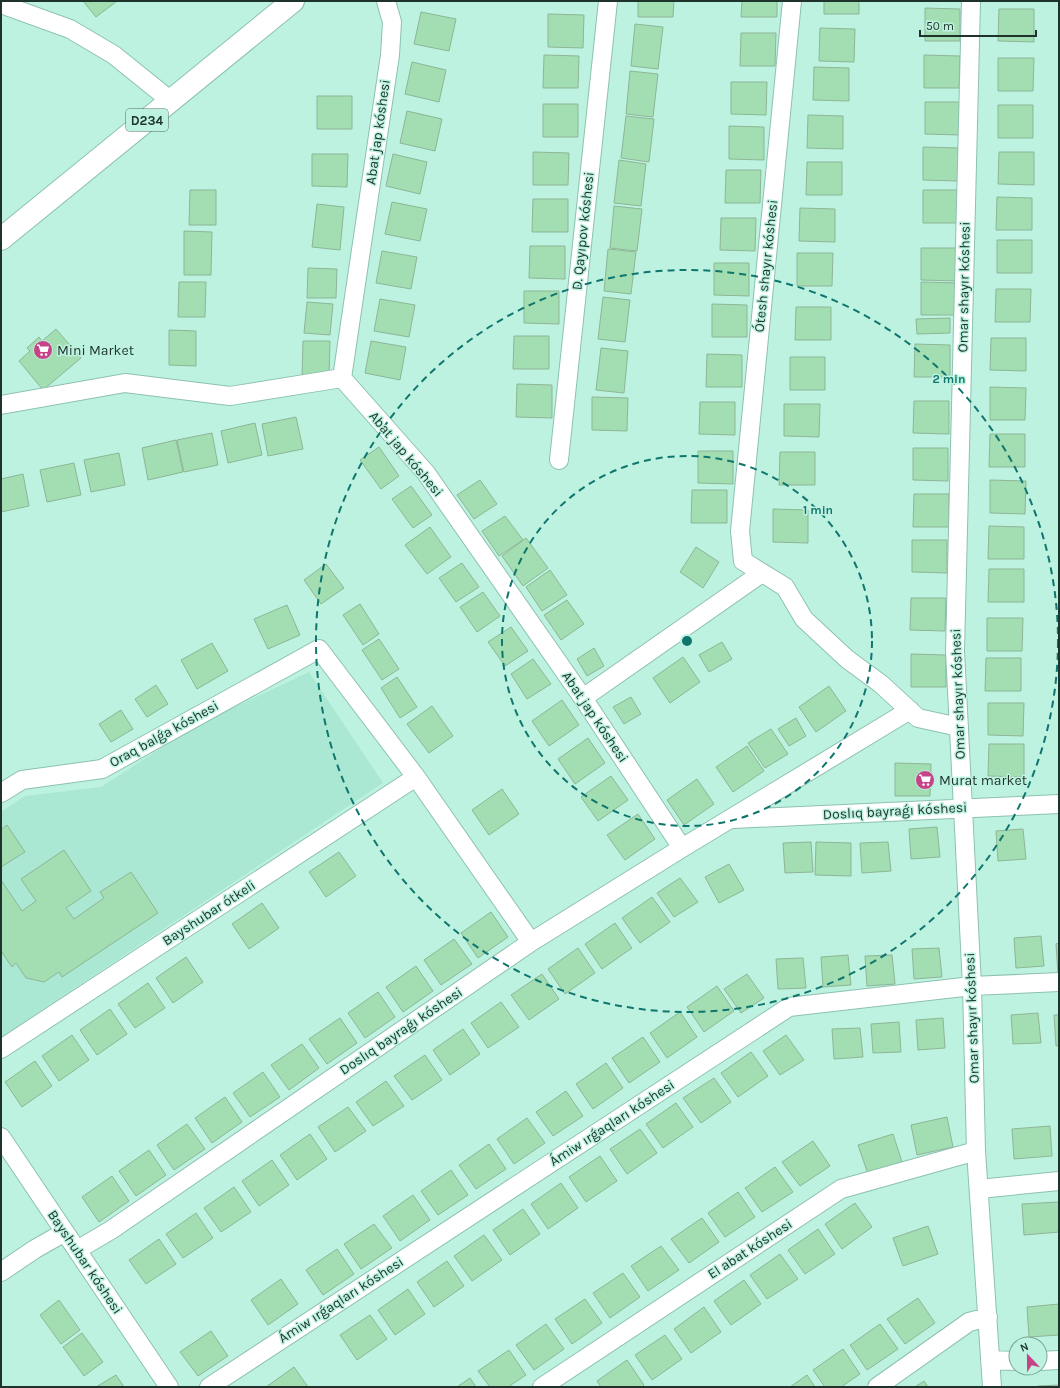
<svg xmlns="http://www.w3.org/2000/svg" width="1060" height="1388" font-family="Karla,sans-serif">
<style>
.built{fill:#aae8d3}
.building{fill:#a2deb1;stroke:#8eb597}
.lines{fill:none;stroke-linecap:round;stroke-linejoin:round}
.minor-casing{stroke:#8dc1b0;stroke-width:20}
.primary-casing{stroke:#8dc1b0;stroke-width:24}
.minor{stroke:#fff;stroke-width:18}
.primary{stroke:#fff;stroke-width:22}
.ring{fill:none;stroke:#0f766e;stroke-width:2;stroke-dasharray:7 5}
.labels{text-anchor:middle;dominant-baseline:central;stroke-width:3;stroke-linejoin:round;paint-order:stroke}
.shield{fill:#bdf2e0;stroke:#4e6c62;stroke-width:1}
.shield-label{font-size:13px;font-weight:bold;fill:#1e332c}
.street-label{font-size:14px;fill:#1e332c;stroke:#bdf2e0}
.poi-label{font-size:14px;fill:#1e332c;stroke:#bdf2e0;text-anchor:start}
.centre{fill:#0f766e;stroke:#bdf2e0;stroke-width:2}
.ring-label{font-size:12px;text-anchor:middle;font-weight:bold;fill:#0f766e;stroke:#bdf2e0;stroke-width:3;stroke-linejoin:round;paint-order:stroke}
</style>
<rect width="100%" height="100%" fill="#bdf2e0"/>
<path class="built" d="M309 672 383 783 1 1037V812L25 796 101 787 195 726Z"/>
<path class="building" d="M83 1H117L96 17Z
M638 1H674L673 17H638Z
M742 1H777V17H741Z
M824 1H859V14H824Z
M925 8 960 9V41H925Z
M999 9H1034V42L998 41Z
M421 12 456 19 449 51 414 44Z
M548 14 584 15 583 48 548 47Z
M635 24 663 27 658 69 631 66Z
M820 28 855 29 854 62 819 61Z
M741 33H776L775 66H740Z
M544 55 579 56 578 88H543Z
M924 55 960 56 959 88H924Z
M998 58H1034L1033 91H998Z
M412 62 446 70 439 102 405 94Z
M814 67 849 68V101L813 100Z
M630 71 658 74 653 117 626 114Z
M731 82H767L766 115 731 114Z
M317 96H352V129H317Z
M925 102H960V135L925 134Z
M543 104H578V137H543Z
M998 105H1033V138H998Z
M407 111 442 119 435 151 400 143Z
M808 115 843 116V149L807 148Z
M626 116 654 119 649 162 621 158Z
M729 126 764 127V160L729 159Z
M923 147 959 148 958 181 923 180Z
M533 152 569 153 568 185H533Z
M999 152H1034V185L998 184Z
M312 154H348L347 187 312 186Z
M393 154 427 162 420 194 386 186Z
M619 160 646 164 641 206 614 203Z
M807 162H842V195H806Z
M726 170H761L760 203H725Z
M190 190H216V225H189Z
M923 190H959L958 223H923Z
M997 197 1032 198V230H996Z
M533 199H568V232H532Z
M392 202 427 209 420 241 385 234Z
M317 204 344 207 340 250 312 247Z
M614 206 642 209 637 251 610 248Z
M800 208 835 209V242L799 241Z
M721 218H756L755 251 720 250Z
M184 231 212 232 211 275H184Z
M997 240H1032V273H997Z
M530 246H565V279L529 278Z
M921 248H957L956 281 921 280Z
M608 249 636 252 631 294 604 291Z
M382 251 417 257 411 289 376 283Z
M797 253H833L832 286H797Z
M714 263H749V296L714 295Z
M308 268 337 269 336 298H307Z
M179 282H206L205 317H178Z
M921 282 957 283 956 315H921Z
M996 289H1031L1030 322H995Z
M524 291H559V324L524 323Z
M603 297 630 300 625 342 598 339Z
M380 299 415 305 409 337 374 331Z
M307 302 333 304 330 335 304 333Z
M712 304 747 305V337H712Z
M796 307H831V340H795Z
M950 318V333L917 334 916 319Z
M56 329 81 358 43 390 19 361 30 351 27 348 39 337 42 341Z
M169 330 196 331V366L169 365Z
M514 336H549V369H513Z
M991 338H1026V371L990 370Z
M303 341H330L329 376H302Z
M371 341 406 347 400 380 365 373Z
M915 344 950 345V377H914Z
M601 348 628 351 624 393 596 390Z
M707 354 742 355V387H706Z
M790 357H825V390H790Z
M517 384 552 385V418L516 417Z
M990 387 1026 388 1025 420H990Z
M592 397 628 398 627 431 592 430Z
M914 401H949V434L913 433Z
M700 402H735V435L699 434Z
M784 404H820L819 437 784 436Z
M296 417 303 449 268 456 262 424Z
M255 423 262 455 228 463 221 431Z
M212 433 218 465 184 472 177 440Z
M990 434H1025V467H989Z
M176 440 183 472 148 480 142 448Z
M379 447 399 476 381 489 360 460Z
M913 448H948V481L913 480Z
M698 451H733V484L698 483Z
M780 452H815V485H779Z
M119 453 125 485 91 492 84 460Z
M74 463 81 495 47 502 40 470Z
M23 474 29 506 1 512V479Z
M480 480 497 504 474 519 457 495Z
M990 480 1026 481 1025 514 990 513Z
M411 486 432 515 413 528 392 499Z
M692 490H727V523H691Z
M914 494H949V527H913Z
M773 509 808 510V543L773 542Z
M505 516 523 540 499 556 482 531Z
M989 526 1024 527V559H988Z
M430 527 451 557 427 574 405 545Z
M526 538 548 568 523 586 502 556Z
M912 540H947V573L912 572Z
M696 547 719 562 703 588 680 572Z
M462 563 479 587 456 602 439 578Z
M326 564 344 588 321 604 304 580Z
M989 569H1024V602H988Z
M550 570 567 595 542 611 526 587Z
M483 592 500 616 477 632 460 607Z
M911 598H946L945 631 910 630Z
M567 600 584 624 561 640 544 615Z
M360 604 379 634 363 645 343 615Z
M287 605 300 635 268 649 254 619Z
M987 618H1023L1022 651H987Z
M511 627 528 651 505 666 488 642Z
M379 639 399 669 382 680 362 650Z
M722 642 732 659 709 672 699 655Z
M212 643 228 671 197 689 181 660Z
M594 648 604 666 587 676 577 659Z
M911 654 946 655V687H911Z
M683 657 700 682 670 703 653 678Z
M986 658H1021V691H985Z
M533 659 551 684 527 699 511 674Z
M397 677 417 707 400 718 381 688Z
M156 685 168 704 147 717 135 699Z
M829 686 846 711 816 732 799 707Z
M631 697 641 714 624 724 613 707Z
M562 700 579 725 549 746 532 721Z
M988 703H1024L1023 736 988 735Z
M432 706 453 736 429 753 407 724Z
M121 710 133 729 111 742 99 724Z
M796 718 806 736 789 746 778 729Z
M771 729 788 754 765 768 748 743Z
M588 738 605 763 575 784 558 759Z
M989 744H1024V777L988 776Z
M747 746 764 771 733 792 716 767Z
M895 763 931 764 930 796H895Z
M611 776 628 800 598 821 581 797Z
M697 779 714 804 684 825 667 800Z
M502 789 519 814 489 835 472 810Z
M638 814 655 839 625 860 607 835Z
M7 825 25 852 1 867V830Z
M937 827 940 857 911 859 909 829Z
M1023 829 1026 859 998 861 996 831Z
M811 842 813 872 785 873 783 843Z
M816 842 851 843V876L815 875Z
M888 842 891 871 862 873 860 843Z
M64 850 91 891 66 908 74 919 104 898 100 892 131 872 158 913 62 977 59 972 44 982 26 978 16 963 12 967 1 951V880L22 911 36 901 21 879Z
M339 852 356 876 326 897 309 872Z
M729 864 744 890 719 903 705 877Z
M680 878 698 902 674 917 657 893Z
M652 897 670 922 640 943 622 918Z
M262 903 279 928 249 949 232 924Z
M491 912 508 937 478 958 461 933Z
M615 923 632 948 602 969 585 944Z
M1041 936 1044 966 1016 968 1014 938Z
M454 939 472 964 441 985 424 960Z
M1059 943V974H1058L1056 944Z
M578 948 595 973 565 994 548 969Z
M939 948 942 977 914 979 912 949Z
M848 955 851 985 823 987 821 957Z
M892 955 895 984 867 986 865 956Z
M186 957 203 982 173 1003 156 978Z
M803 958 806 988 778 989 776 959Z
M416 966 433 991 403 1012 386 987Z
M542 974 559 999 529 1020 511 995Z
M747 974 764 998 741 1013 724 989Z
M148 983 165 1008 135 1028 118 1004Z
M717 986 734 1011 704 1032 687 1007Z
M378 992 395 1017 365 1038 348 1013Z
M501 1002 519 1027 488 1048 471 1023Z
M110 1009 127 1034 97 1055 80 1030Z
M680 1012 697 1037 667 1058 650 1033Z
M1038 1013 1041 1043 1013 1044 1011 1015Z
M1054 1015H1059V1045L1056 1046Z
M340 1018 357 1043 327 1064 309 1039Z
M943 1018 945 1048 918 1050 916 1020Z
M899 1022 901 1052 873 1053 871 1024Z
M860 1028 863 1057 834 1059 832 1029Z
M463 1029 480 1054 450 1075 433 1050Z
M72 1035 89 1060 59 1081 42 1056Z
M786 1035 804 1060 780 1075 763 1051Z
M643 1037 660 1062 629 1083 612 1058Z
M302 1044 319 1068 289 1090 271 1065Z
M751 1052 768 1076 738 1097 721 1073Z
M425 1055 442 1080 412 1100 394 1076Z
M35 1061 52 1086 22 1107 5 1082Z
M606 1063 623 1088 593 1109 576 1084Z
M263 1072 280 1097 250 1117 233 1093Z
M714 1078 731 1102 701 1123 683 1098Z
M386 1081 404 1106 373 1126 356 1102Z
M566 1091 583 1116 553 1136 536 1112Z
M225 1097 242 1122 212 1143 195 1118Z
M676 1103 693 1127 663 1148 646 1124Z
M348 1107 366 1131 335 1152 318 1127Z
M947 1117 953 1147 917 1155 911 1125Z
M527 1118 545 1143 514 1164 497 1139Z
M187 1124 205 1149 174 1170 157 1145Z
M1050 1126 1052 1156 1014 1159 1012 1129Z
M640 1129 657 1153 627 1174 610 1149Z
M310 1134 327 1159 297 1180 280 1155Z
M893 1134 902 1162 868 1174 858 1145Z
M813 1141 830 1166 800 1186 782 1162Z
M489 1144 506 1169 476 1189 459 1165Z
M149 1150 166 1175 136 1196 119 1171Z
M600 1156 617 1181 586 1202 569 1177Z
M272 1160 289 1185 259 1206 242 1181Z
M775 1167 793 1192 762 1212 745 1188Z
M451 1170 468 1195 438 1215 421 1191Z
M112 1176 129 1201 99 1222 82 1197Z
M561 1183 578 1208 548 1229 531 1204Z
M234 1187 251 1212 221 1232 204 1208Z
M738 1192 755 1217 725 1237 708 1213Z
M413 1195 430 1220 400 1241 383 1216Z
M1059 1202V1232L1024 1235 1022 1204Z
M855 1203 872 1227 842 1249 825 1224Z
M523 1209 540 1234 510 1255 493 1230Z
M196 1213 213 1238 183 1258 166 1234Z
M702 1218 719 1242 689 1263 671 1239Z
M374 1224 392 1248 361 1269 344 1244Z
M928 1226 938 1254 903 1266 893 1238Z
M818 1229 835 1254 805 1274 788 1250Z
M484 1235 502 1260 472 1281 454 1256Z
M159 1239 176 1264 146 1284 129 1260Z
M661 1246 679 1270 648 1291 631 1266Z
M337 1249 354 1274 323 1295 306 1270Z
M780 1254 798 1279 767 1299 750 1275Z
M447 1261 464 1286 434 1307 417 1282Z
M623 1273 640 1297 610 1318 593 1293Z
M281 1279 298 1304 268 1325 251 1300Z
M744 1280 761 1304 731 1325 714 1301Z
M408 1289 425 1314 395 1335 378 1310Z
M918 1298 935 1323 905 1344 887 1319Z
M585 1299 602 1323 572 1344 555 1319Z
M59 1300 80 1330 61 1344 40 1315Z
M1059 1304V1335L1029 1337 1027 1307Z
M704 1307 721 1332 691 1353 674 1329Z
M370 1315 387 1339 357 1360 340 1335Z
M546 1324 564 1349 534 1370 516 1345Z
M880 1324 898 1349 867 1370 850 1345Z
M211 1331 228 1356 198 1376 180 1352Z
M82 1333 103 1362 84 1376 63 1347Z
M665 1335 682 1359 652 1380 635 1355Z
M843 1349 860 1374 841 1387H825L813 1370Z
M509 1350 526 1375 508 1387H490L478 1371Z
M627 1360 644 1385 642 1387H601L597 1381Z
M294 1367 308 1387H266Z
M116 1375 124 1387H96Z
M807 1375 815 1387H790Z
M470 1378 476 1387H457Z
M924 1381 928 1387H915Z
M1059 1385V1387H1038V1386Z"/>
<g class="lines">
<defs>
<path id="minor" d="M792 1 740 531 743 561 785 587 804 619 847 659 881 684 918 718 959 727
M971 1 955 651 972 986 976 1151 992 1387
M1 4 70 29 114 55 171 101
M342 378 426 473 583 698 682 848
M342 378 390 55 392 22 386 1
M1 405 125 383 230 396 342 378
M559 460 608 1
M583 698 762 573
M1 793 22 780 102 769 319 649 416 777 531 942
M733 819 1059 804
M1 1049 416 777
M1 1137 169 1387
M979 1189 1059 1181
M77 1250 111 1230 531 942 682 848 910 710
M1 1272 35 1249 65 1232
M990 1360 1016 1361
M1040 1361 1059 1360
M209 1387 789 1007 972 986 1059 982
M542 1387 841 1189 976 1151
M877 1387 969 1322 988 1317"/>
<path id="primary" d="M1 239 293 1"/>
</defs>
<use href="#minor" class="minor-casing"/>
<use href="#primary" class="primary-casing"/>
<use href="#minor" class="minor"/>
<use href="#primary" class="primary"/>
</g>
<g class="ring">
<circle cx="687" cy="641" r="185"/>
<circle cx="687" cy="641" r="371"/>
</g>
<defs>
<symbol id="supermarket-disc" viewBox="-11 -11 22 22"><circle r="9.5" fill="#c74388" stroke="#bdf2e0"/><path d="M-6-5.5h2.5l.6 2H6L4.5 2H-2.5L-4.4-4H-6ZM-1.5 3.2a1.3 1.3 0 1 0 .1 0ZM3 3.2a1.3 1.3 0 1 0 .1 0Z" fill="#fff"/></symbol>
</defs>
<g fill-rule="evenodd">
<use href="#supermarket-disc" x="32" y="339" width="22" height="22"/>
<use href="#supermarket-disc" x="914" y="769" width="22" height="22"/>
</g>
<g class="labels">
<rect class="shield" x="126" y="109" width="42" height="22" rx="3"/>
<g class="shield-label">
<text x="147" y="120">D234</text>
</g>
<g class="street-label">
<text transform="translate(378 132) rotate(-82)">Abat jap kóshesi</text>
<text transform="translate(583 231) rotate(-84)">D. Qayıpov kóshesi</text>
<text transform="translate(766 266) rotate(-84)">Ótesh shayır kóshesi</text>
<text transform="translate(964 287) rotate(-89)">Omar shayır kóshesi</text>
<text transform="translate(406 454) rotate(50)">Abat jap kóshesi</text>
<text transform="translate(958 694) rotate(-92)">Omar shayır kóshesi</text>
<text transform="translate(595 717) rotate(56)">Abat jap kóshesi</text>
<text transform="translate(164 734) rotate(-29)">Oraq balǵa kóshesi</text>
<text transform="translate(895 811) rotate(-3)">Doslıq bayraǵı kóshesi</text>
<text transform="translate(209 913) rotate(-33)">Bayshubar ótkeli</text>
<text transform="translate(972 1018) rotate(-92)">Omar shayır kóshesi</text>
<text transform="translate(401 1031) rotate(-34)">Doslıq bayraǵı kóshesi</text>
<text transform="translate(612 1123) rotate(-33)">Ámiw ırǵaqları kóshesi</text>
<text transform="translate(750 1249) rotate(-33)">El abat kóshesi</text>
<text transform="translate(85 1262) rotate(56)">Bayshubar kóshesi</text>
<text transform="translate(341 1300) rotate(-33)">Ámiw ırǵaqları kóshesi</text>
</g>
<g class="poi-label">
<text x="57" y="350">Mini Market</text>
<text x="939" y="780">Murat market</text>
</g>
</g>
<circle cx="687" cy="641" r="6" class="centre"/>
<g class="ring-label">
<text x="949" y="383">2 min</text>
<text x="818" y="514">1 min</text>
</g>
<rect width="1060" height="1388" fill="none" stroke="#1e332c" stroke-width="4"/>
<g transform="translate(1028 1356) rotate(338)"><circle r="19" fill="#bdf2e0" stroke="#7da698"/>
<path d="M0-3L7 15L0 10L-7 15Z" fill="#c74388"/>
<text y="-6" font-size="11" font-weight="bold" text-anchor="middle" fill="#1e332c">N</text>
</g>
<path d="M920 30v6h116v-6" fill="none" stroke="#1e332c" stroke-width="2"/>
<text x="926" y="30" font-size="12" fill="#1e332c" stroke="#bdf2e0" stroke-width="3" paint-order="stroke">50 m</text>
</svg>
